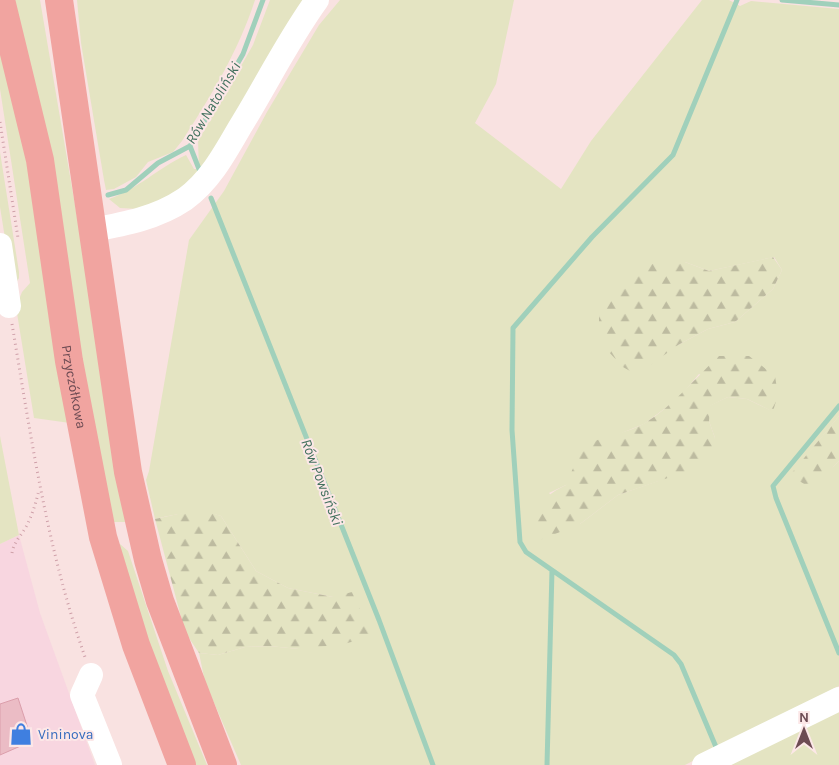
<svg xmlns="http://www.w3.org/2000/svg" width="839" height="765" font-family="Karla,sans-serif">
<style>
.commercial{fill:#f8d6e0}
.green{fill:#e4e4c2;fill-rule:evenodd}
.forest{fill:url(#forest-firs)}
.lines{fill:none;stroke-linecap:round;stroke-linejoin:round}
.stream{stroke:#a0d0bb;stroke-width:5}
.building{fill:#ebbcc5;stroke:#db9eab}
.path{stroke:#cfa0a9;stroke-width:3;stroke-dasharray:1 4;stroke-linecap:butt}
.minor{stroke:#fff;stroke-width:24}
.major{stroke:#f1a4a0;stroke-width:28}
.labels{text-anchor:middle;dominant-baseline:central;stroke-width:4;stroke-linejoin:round;paint-order:stroke}
.street-label{font-size:14px;fill:#6d4b53;stroke:#fce7e7}
.shop-label{font-size:14px;fill:#366cbe;stroke:#fce7e7;text-anchor:start}
.water-label{font-size:15px;font-style:italic;fill:#42715e;stroke:#fce7e7}
</style>
<defs>
<pattern id="forest-firs" width="22" height="20" patternUnits="userSpaceOnUse" patternTransform="scale(1.25)"><rect width="22" height="20" fill="#e4e4c2"/><path d="M5 1l3.5 6h-7zM16 11l3.5 6h-7z" fill="#bdbba0"/></pattern>
</defs>
<rect width="100%" height="100%" fill="#f9e2e1"/>
<path class="commercial" d="M19 535 40 613 95 765H0V544Z"/>
<path class="green" d="M12 0H40L129 522H107Z
M77 0H255C238 52 211 96 182 141L173 152 148 162 136 177 114 189 106 190 104 180 81 43Z
M270 0H308L205 168 179 194 139 209 120 208 109 199C138 189 158 168 186 155L194 169H199L198 141 253 45Z
M340 0H514L496 84 475 123 561 189 591 141 702 0H729L740 6 751 1 839 9V416L791 475 833 467 839 461V686L685 765H241L205 682 199 653 218 655 245 647 269 646 299 649 333 597 288 588 256 571 221 516C198 509 177 514 155 519L146 480 149 471 189 240 224 191 267 112 319 25ZM774 257 782 270 773 289 735 322 708 329 678 345 685 262 709 271ZM699 374 772 411 747 399 728 397 709 406V421L715 438 658 481 618 495 580 524 549 493 566 485 619 434 644 424 679 398Z
M0 38 22 127 70 423 34 418 16 307 22 292 30 283 0 89Z
M0 152 19 272V278L13 288 0 207Z
M0 436 19 535 0 544Z
M120 544 128 551 168 671 207 765H192L159 681 117 546Z
M839 710V765H718Z"/>
<path class="forest" d="M773 257 782 270 773 289 735 322 708 329 678 345 637 375 623 367 607 350 599 330V304L619 281 656 262H685L709 271Z
M719 356H749L775 376 778 395 773 411 747 399 728 397 710 406 709 421 715 438 711 451 694 469 618 495 580 524 540 540C531 511 539 498 566 485 571 473 580 449 591 443 608 434 629 433 645 423 674 405 694 379 719 356Z
M839 416V461L812 489 790 475Z
M187 512H209L221 516 256 571 288 588 333 597 352 592 372 636 344 644 299 649 269 646 245 647 218 655 199 653 185 632 155 519Z"/>
<g class="lines">
<path class="stream" d="M782 0 839 5
M190 146 199 169
M108 195 126 190 158 163 190 146 243 54 263 0
M211 198 379 620 433 765
M839 406 773 486 776 498 839 653
M716 747 681 664 674 655 526 552 520 542 512 430 513 328 592 237 673 155 737 0
M547 765 552 570"/>
</g>
<path class="building" d="M18 698 32 741 0 755V704Z"/>
<g class="lines">
<path class="path" d="M0 122 18 238
M12 324C31 437 47 549 85 657
M12 553C14 541 22 535 27 525 33 513 36 502 39 490"/>
<path class="minor" d="M92 230C125 224 157 218 185 199 210 181 225 153 240 127 266 85 288 40 317 0
M0 245 9 306
M91 675 82 695 110 765
M704 765 839 699"/>
<g class="major">
<path id="s1" d="M1 0 40 160 69 361 103 537 136 645 182 765"/>
<path d="M59 0 128 472 148 560 160 601 223 765"/>
</g>
</g>
<defs>
<symbol id="shop-bare" viewBox="-9 -9 18 18"><path d="M-5-2.5h2.3a2.7 3.5 0 0 1 5.4 0H5L5.5 6h-11ZM-1.5-2.5h3a1.5 2.3 0 0 0-3 0Z" fill="#3f7fe0" stroke="#fce7e7" stroke-width="2.5" paint-order="stroke"/></symbol>
</defs>
<g fill-rule="evenodd">
<use href="#shop-bare" x="5" y="718" width="32" height="32"/>
</g>
<g class="labels">
<g class="street-label">
<text stroke="none"><textPath href="#s1" startOffset="394">Przyczółkowa</textPath></text>
</g>
<g class="shop-label">
<text x="38" y="734">Vininova</text>
</g>
<g class="water-label">
<text transform="translate(213 103) rotate(-59)">Rów Natoliński</text>
<text transform="translate(322 482) rotate(69)">Rów Powsiński</text>
</g>
</g>
<g transform="translate(804 730)" stroke="#fce7e7" stroke-width="4" paint-order="stroke">
<path d="M0-4L9 19L0 12L-9 19Z" fill="#6d4b53"/>
<text y="-8" font-size="14" font-weight="bold" text-anchor="middle" fill="#6d4b53">N</text>
</g>
</svg>
